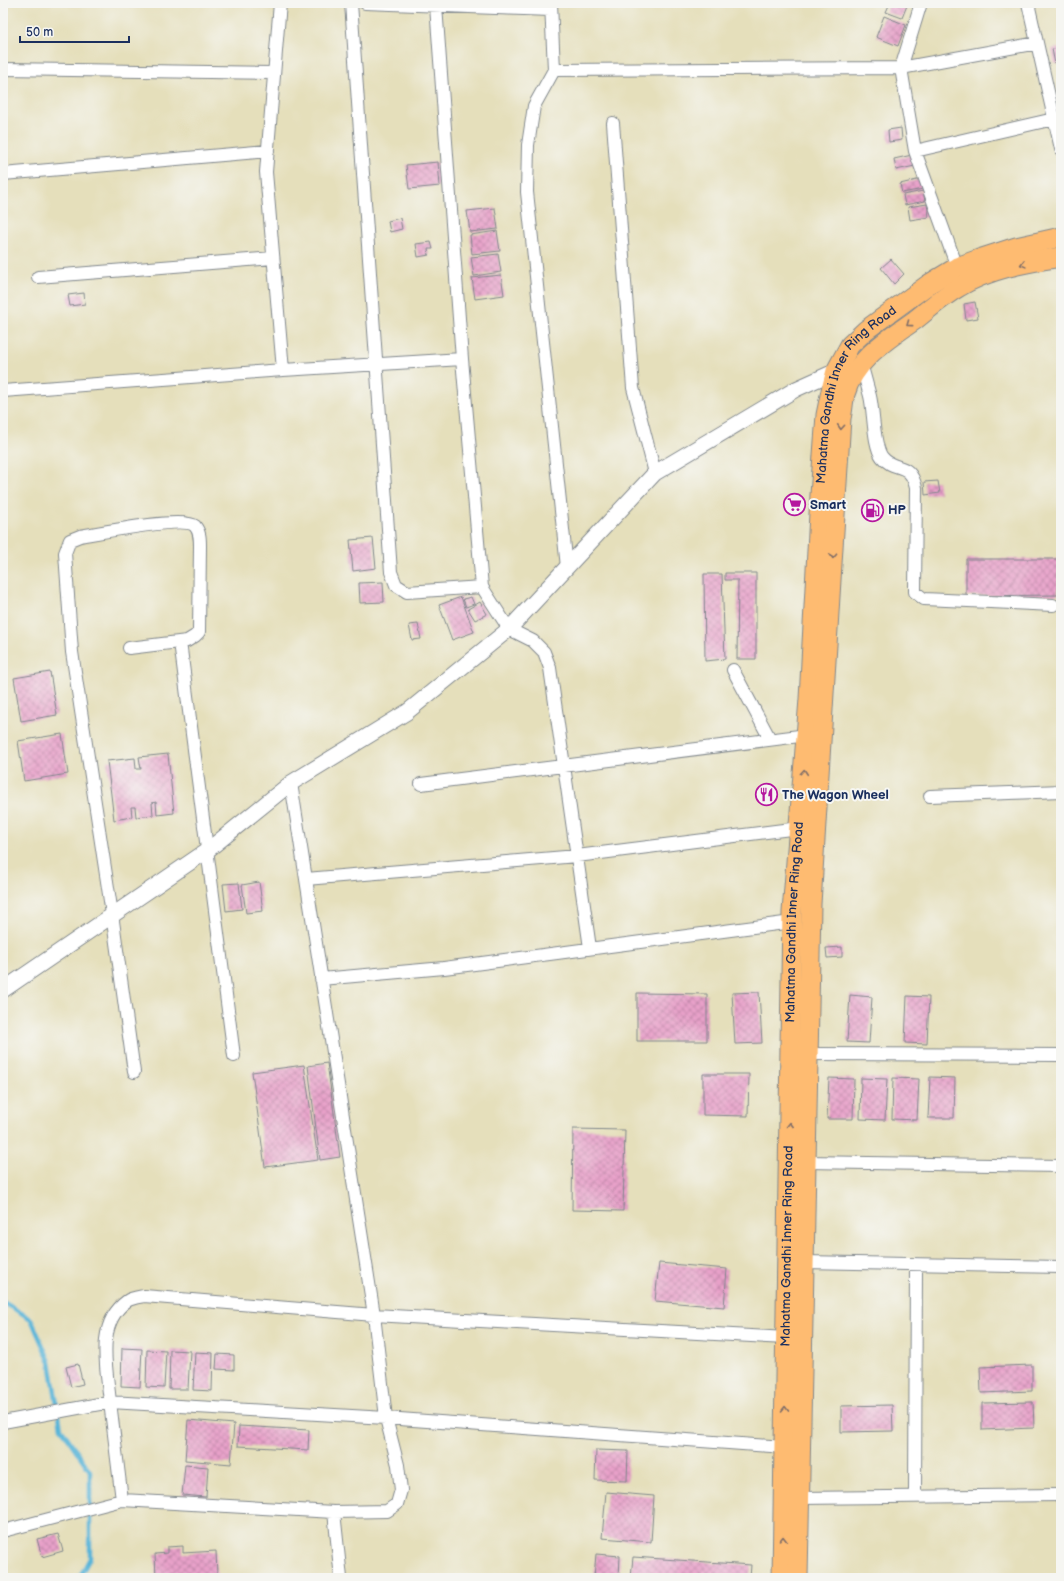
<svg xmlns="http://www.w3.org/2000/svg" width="1064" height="1581" font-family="'Balsamiq Sans',sans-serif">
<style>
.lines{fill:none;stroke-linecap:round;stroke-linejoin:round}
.stream{stroke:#5ab5d8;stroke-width:4.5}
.building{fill:url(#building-cross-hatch)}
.minor-casing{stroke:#80878c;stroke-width:14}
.tertiary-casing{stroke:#80878c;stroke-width:17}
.primary-casing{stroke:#80878c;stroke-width:21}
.minor{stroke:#fff;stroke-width:12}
.tertiary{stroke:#fff;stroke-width:15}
.primary{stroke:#febb71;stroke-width:19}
.oneway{stroke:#816e67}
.labels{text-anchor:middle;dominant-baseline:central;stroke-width:4;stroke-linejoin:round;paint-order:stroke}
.street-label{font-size:13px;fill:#1b2f5e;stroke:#f6f6f2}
.poi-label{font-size:13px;font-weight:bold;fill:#1b2f5e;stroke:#f6f6f2;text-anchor:start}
</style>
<defs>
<pattern id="building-cross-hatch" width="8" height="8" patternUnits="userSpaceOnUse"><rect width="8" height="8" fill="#e8a1c9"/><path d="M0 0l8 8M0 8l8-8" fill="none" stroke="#bb84a6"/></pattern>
</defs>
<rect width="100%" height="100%" fill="#f6f6f2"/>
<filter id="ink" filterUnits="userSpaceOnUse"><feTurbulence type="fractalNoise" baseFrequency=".025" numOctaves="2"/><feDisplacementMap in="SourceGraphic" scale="8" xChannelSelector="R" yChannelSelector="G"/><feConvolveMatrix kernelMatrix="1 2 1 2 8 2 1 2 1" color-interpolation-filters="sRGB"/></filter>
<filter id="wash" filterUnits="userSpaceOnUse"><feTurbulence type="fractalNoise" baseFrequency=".012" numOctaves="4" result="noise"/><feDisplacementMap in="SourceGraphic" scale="16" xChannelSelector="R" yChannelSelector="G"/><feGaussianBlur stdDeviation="0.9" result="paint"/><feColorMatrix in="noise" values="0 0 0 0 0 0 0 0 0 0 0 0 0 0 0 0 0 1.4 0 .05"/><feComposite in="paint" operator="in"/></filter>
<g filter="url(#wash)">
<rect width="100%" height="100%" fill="#e5dfbb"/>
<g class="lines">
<path class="stream" d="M3 1302 31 1319 50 1362 61 1428 90 1471V1558L79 1578"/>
</g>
<g id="blocks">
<path class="building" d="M890 3H908L902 18 886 12Z
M884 16 906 25 898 46 876 37Z
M1061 48V63L1055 64 1052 49Z
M901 128 902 140 889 142 888 130Z
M912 155 915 166 896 170 894 159Z
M438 162 440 186 409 189 406 165Z
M921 179 923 189 902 193 900 184Z
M923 191 925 201 905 205 903 195Z
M927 204 929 217 910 220 908 207Z
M495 208 498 229 470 232 467 211Z
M400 218 402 229 390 232 388 221Z
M497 231 500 251 472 254 470 235Z
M431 242 433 249H428L429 255 418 257 416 244Z
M498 254 501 272 474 276 471 257Z
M891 259 904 274 894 284 881 268Z
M501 275 504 295 475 299 472 278Z
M84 293 85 304 70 306 68 295Z
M975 302 978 318 966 320 964 304Z
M938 481 940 493 925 495 924 482Z
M373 538 376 568 353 571 350 540Z
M966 559H1061V572H1058V595L966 596Z
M725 573H756V659H737L738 580H725Z
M704 574H722L725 659 705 661Z
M383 582 384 602 360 603 359 583Z
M461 597 474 632 452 640 439 605Z
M471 597 474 604 466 607 463 599Z
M480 602 487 614 475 620 468 609Z
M418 624 421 639 412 640 409 625Z
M50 672 57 715 21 721 14 678Z
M62 734 68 774 24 781 18 741Z
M168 754 174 813 157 815 156 802 152 803 153 815 136 817 135 807H131L132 817 114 820 107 761 135 758 136 769H141L139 757Z
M259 882 263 911 246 913 242 885Z
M239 883 242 909 226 911 223 884Z
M842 947V957L827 958 826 948Z
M759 992 762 1043 735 1044 732 993Z
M637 993 707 994V1041H637Z
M850 995 872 997 869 1043 847 1042Z
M907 996 929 997 927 1044 905 1043Z
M327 1063 340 1157 320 1160 308 1066Z
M304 1065 318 1160 265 1167 252 1072Z
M703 1074H749L748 1116 703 1115Z
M930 1077 955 1078 954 1118H928Z
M829 1078 854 1079 853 1119H827Z
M861 1078 887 1079 885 1120 860 1119Z
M893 1078 919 1079 917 1120 892 1119Z
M573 1129 625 1130 623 1211 572 1210Z
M659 1263 727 1269 724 1307 655 1301Z
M122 1348 142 1349 140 1387 121 1386Z
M147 1350 166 1351 164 1388 146 1387Z
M170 1350 190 1351 188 1389H169Z
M195 1352 213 1353 212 1391 193 1390Z
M217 1354 234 1355V1370L216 1369Z
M78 1364 83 1384 71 1387 66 1367Z
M1032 1365V1391L981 1393 980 1367Z
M1033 1402 1034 1428 982 1430V1403Z
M892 1405 893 1431 841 1432V1406Z
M188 1420 234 1424 231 1464 185 1460Z
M239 1426 309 1430 308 1450 238 1446Z
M596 1450 628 1451 627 1481 595 1480Z
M185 1465 208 1467 206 1497 182 1495Z
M606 1492 654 1496 651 1542 602 1538Z
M58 1534 63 1551 42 1557 37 1539Z
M183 1546V1553L216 1551 217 1575 156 1578 155 1554 167 1553V1547Z
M596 1554 620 1556 619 1578 594 1577Z
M633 1557 751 1565 750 1578H631Z"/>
</g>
</g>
<g filter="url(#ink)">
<use href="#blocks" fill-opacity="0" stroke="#80878c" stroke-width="1"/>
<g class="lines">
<defs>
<path id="minor" d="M280 3 266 172 283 370
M351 3 391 572 396 585 407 592 482 587
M365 3 551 10
M551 3 554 70 901 68 1037 43
M921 3 901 68 915 151 957 267
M1028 3 1061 149
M436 6 462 359 482 587 509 629 533 641 544 652 550 668 590 948
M3 69 274 73
M554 70 534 106 528 145 527 192 567 567
M613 123 633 388 655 473
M915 151 1054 119
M3 174 268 151
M38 277 273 258
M861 363C864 374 867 385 870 396 874 412 873 445 882 457 895 473 910 460 916 488L915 592 924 599 1053 605
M3 391 283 370 462 359
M180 642 234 1056
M129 648 187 641 195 636 199 632 200 546C200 539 200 532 195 526 184 516 98 533 80 536L70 540 65 553 72 652 112 914 134 1072
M733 670 770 739
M291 783 374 1315 386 1418 784 1447
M421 784 807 735
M930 796 1061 791
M306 879 577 856 799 828
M321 979 444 968 792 922
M808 1054 1061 1055
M806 1162 1061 1166
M804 1262 1061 1267
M3 1422 110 1402C107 1369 95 1324 127 1301 131 1298 139 1297 144 1296L374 1315 786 1338
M915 1496 916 1265
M799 1498 1061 1495
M334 1512 341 1578
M3 1531 122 1500 110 1402 386 1418 398 1465 401 1490 397 1504 387 1511 334 1512 122 1500"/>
<path id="tertiary" d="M3 990 208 850 291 783 407 712 509 629 655 473 796 389 836 371H843"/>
<g id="primary">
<path id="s1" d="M782 1578 792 912 809 699 820 495 826 415 832 386 836 371 850 345 866 330 929 284 957 267 979 259 1016 247 1061 237"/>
<path d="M798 1578 811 904 841 418C843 410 843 402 845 394 855 359 887 340 915 320 929 309 943 296 959 287 989 269 1027 262 1061 257"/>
</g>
</defs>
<use href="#minor" class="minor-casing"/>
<use href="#tertiary" class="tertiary-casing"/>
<use href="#primary" class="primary-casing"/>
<use href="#minor" class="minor"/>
<use href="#tertiary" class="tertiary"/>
<use href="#primary" class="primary"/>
</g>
<defs><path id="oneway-chevron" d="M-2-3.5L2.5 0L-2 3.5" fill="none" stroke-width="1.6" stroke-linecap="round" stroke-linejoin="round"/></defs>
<g class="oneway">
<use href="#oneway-chevron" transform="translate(1023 264) rotate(165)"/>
<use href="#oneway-chevron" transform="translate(909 324) rotate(144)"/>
<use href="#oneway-chevron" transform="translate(841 427) rotate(94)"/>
<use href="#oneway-chevron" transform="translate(833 556) rotate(93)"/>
<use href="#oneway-chevron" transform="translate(804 772) rotate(-85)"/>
<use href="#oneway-chevron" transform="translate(790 1125) rotate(-89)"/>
<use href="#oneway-chevron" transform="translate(785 1409) rotate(-89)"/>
<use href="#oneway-chevron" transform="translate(783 1539) rotate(-89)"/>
</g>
</g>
<defs>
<symbol id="supermarket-ring" viewBox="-11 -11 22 22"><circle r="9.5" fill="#f6f6f2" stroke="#b5179e" stroke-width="1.5"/><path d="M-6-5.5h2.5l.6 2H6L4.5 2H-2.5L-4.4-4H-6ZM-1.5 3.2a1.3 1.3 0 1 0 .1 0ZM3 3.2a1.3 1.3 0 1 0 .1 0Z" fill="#b5179e"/></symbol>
<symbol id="fuel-ring" viewBox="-11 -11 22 22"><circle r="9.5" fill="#f6f6f2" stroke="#b5179e" stroke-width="1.5"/><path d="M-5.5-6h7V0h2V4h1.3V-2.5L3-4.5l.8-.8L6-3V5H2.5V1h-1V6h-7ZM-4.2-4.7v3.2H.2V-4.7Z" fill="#b5179e"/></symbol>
<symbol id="restaurant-ring" viewBox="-11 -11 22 22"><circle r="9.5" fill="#f6f6f2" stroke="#b5179e" stroke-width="1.5"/><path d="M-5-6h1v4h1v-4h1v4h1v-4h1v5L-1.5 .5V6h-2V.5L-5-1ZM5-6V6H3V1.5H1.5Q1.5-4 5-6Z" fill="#b5179e"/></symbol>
</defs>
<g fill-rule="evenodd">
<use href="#supermarket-ring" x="782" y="492" width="25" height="25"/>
<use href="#fuel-ring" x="860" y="498" width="25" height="25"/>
<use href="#restaurant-ring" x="754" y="782" width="25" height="25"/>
</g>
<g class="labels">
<g class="street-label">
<text stroke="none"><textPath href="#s1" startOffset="1196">Mahatma Gandhi Inner Ring Road</textPath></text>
<text stroke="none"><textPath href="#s1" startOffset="656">Mahatma Gandhi Inner Ring Road</textPath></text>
<text stroke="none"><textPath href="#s1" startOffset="332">Mahatma Gandhi Inner Ring Road</textPath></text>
</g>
<g class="poi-label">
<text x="810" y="505">Smart</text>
<text x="888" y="510">HP</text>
<text x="782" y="795">The Wagon Wheel</text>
</g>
</g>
<rect width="1064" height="1581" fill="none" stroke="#f6f6f2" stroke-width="16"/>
<path d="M20 36v6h109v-6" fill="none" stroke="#1b2f5e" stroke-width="2"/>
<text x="26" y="36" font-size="12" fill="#1b2f5e" stroke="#f6f6f2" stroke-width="3" paint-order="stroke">50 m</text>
</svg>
